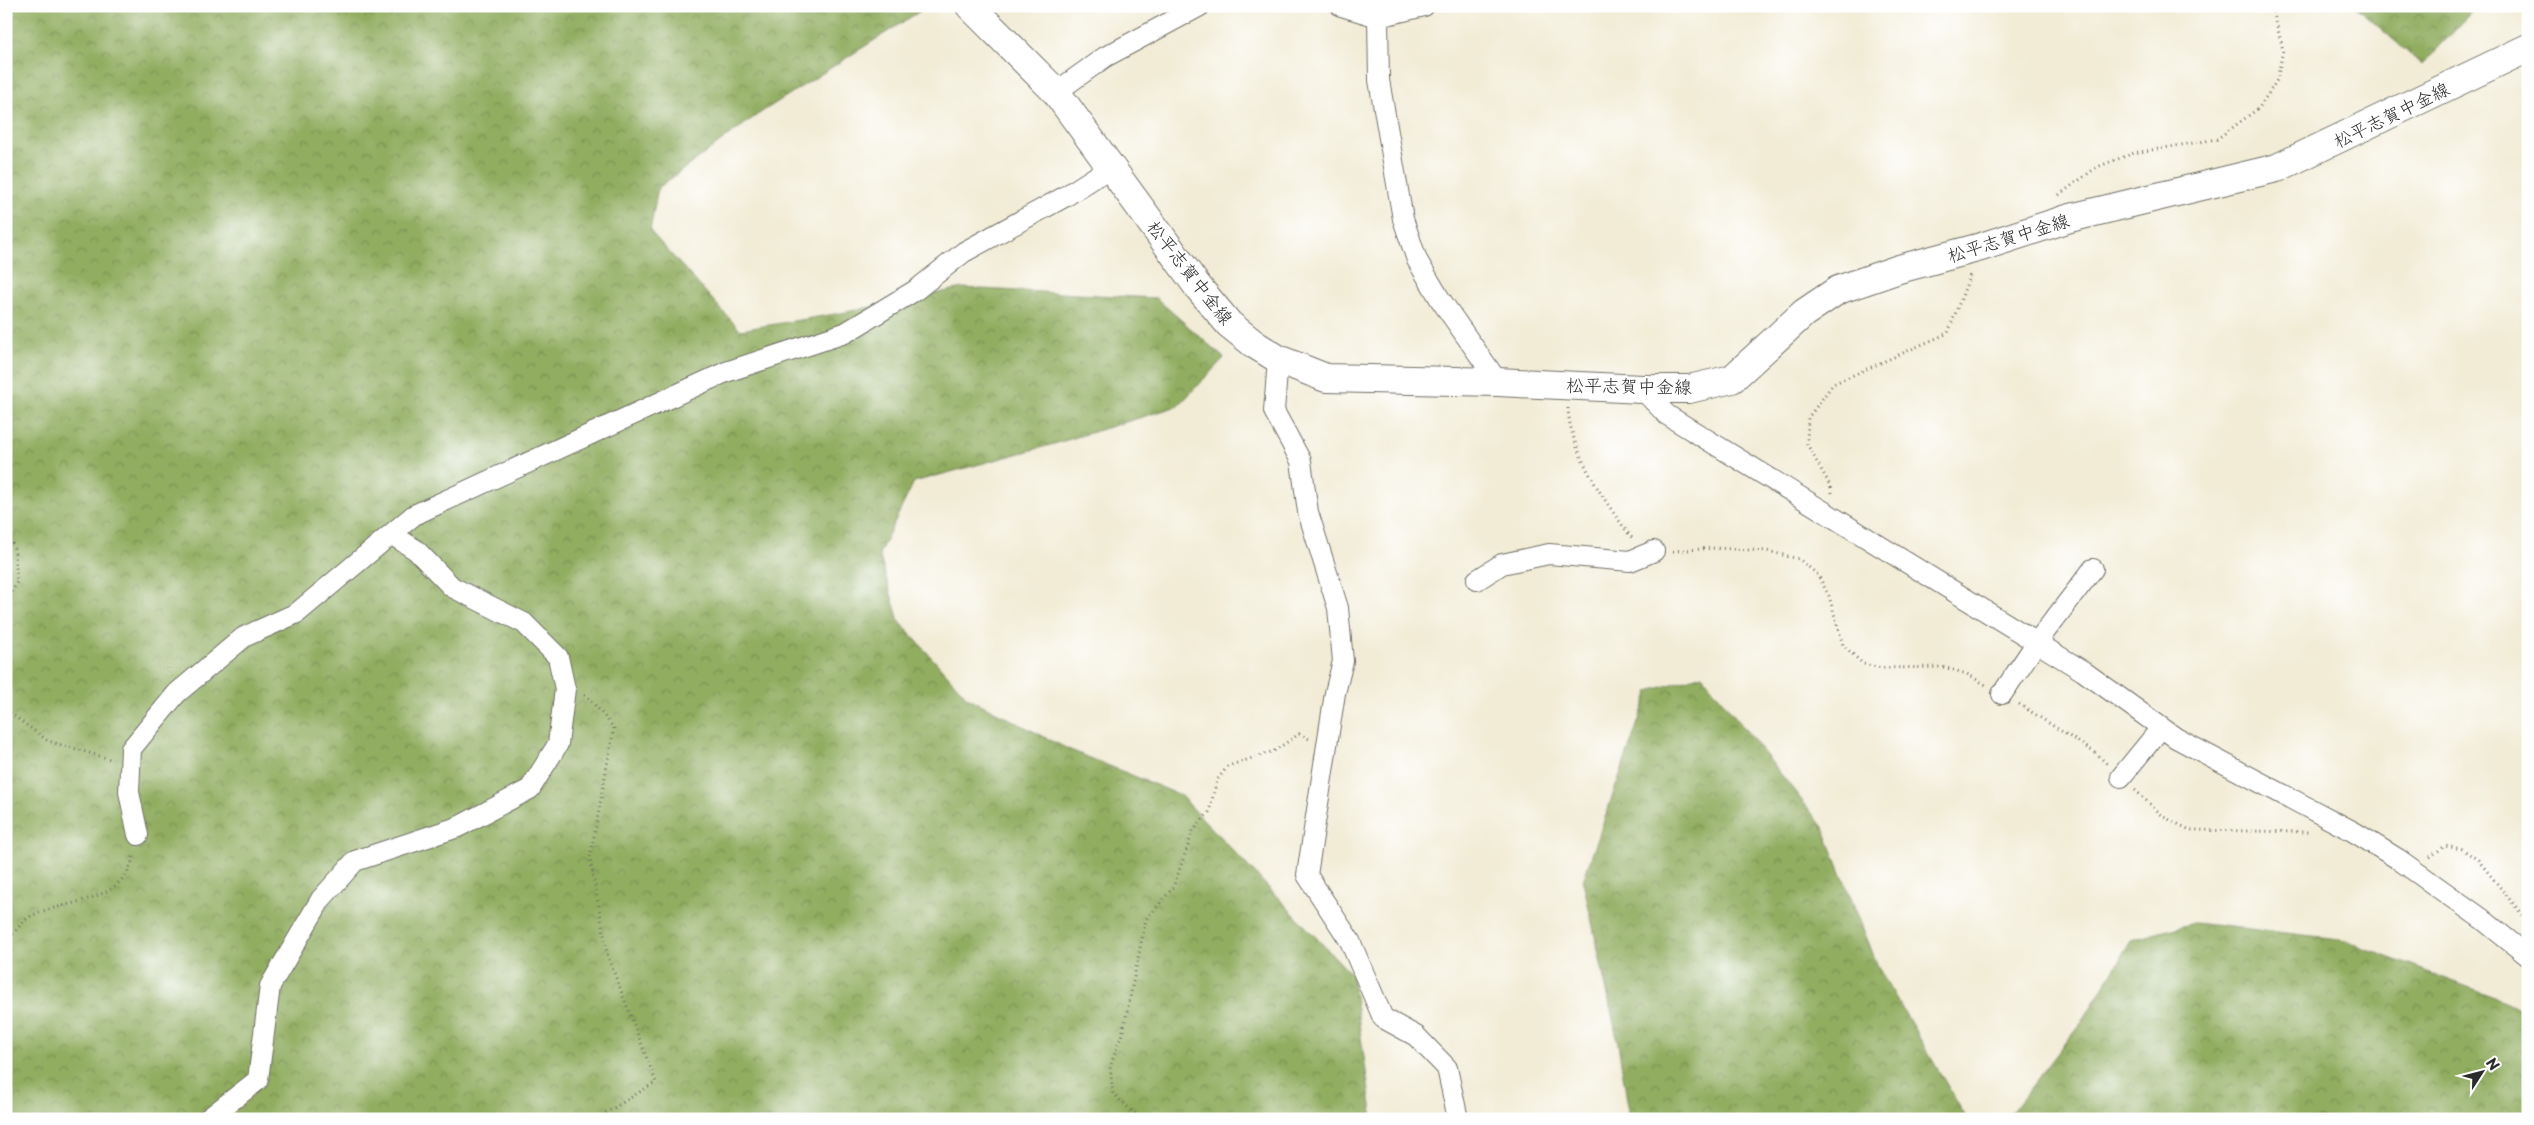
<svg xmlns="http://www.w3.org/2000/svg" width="2534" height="1125" font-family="'Playpen Sans','Klee One',sans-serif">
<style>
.forest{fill:url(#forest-crowns);stroke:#5e6c46}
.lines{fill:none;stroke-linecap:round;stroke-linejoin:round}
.street-casing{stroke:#716f67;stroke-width:22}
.secondary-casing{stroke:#716f67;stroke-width:30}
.path{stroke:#716f67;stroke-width:3;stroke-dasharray:1 4;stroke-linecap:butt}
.street{stroke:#fff;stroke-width:20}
.secondary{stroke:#fff;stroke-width:28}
.labels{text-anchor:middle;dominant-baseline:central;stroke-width:4;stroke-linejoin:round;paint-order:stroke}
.street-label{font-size:18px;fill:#2b2b2b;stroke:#fff}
</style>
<defs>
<pattern id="forest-crowns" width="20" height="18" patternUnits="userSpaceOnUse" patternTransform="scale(1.25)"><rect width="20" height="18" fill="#91ad60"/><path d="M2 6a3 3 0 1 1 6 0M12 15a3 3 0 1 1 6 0" fill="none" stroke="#778d4f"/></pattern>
</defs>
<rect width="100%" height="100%" fill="#fff"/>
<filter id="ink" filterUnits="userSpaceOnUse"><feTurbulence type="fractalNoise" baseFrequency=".02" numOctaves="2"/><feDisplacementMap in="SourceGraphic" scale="10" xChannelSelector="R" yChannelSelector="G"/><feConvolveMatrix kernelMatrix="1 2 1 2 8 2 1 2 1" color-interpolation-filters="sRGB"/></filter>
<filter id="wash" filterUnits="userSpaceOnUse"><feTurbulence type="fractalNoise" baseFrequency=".0096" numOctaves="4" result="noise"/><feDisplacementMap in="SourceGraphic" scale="20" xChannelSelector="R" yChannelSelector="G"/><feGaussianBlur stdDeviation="1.12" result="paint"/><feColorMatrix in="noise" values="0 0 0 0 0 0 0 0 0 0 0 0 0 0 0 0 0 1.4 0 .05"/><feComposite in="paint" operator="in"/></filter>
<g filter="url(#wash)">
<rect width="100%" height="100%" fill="#f2ecd6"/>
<path class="forest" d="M6 6H928L757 115 658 188 650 231 740 330 841 313 962 288 1156 298 1224 358 1178 406 1054 444 914 482 879 554 899 621 967 697 1068 749 1180 795 1352 975 1373 1119H6Z
M2355 6H2478L2422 65Z
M1702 675 1823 827 1879 969 1967 1119H1630L1617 1038 1583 881 1649 691Z
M2194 923 2340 939 2505 1001 2528 1015V1119H2006L2082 1022 2131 940Z"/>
</g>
<g filter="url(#ink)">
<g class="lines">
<defs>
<path id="street" d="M1341 6 1378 17 1424 6
M1378 17 1379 80 1403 219 1417 260 1440 299 1498 382
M1056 92 1105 57 1200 6
M1278 359 1274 411 1301 461 1308 512 1338 608 1343 661 1335 693 1307 875 1350 941 1383 1018 1416 1036 1447 1068 1458 1119
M1642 389 1667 415 2083 671 2176 738 2354 832 2398 859 2482 919 2528 956
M1477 580 1502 564 1549 554 1630 561 1654 551
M2002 694 2037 642 2093 569
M2121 777 2161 728
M138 835 129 792 131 749 177 693 244 637 297 613 414 515 726 372 845 333 916 290 964 252 1066 196 1111 167
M208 1119 258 1080 270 986 321 899 355 861 458 827 530 789 558 744 565 689 558 657 524 623 452 587 416 550 391 534"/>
<path id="secondary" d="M970 6 1056 92 1198 287 1229 324 1254 344 1278 359 1326 378 1498 382 1642 389H1689L1732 379 1804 313 1838 290 1899 269 1981 247 2070 218 2277 168 2528 48"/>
</defs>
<use href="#street" class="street-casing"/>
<use href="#secondary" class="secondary-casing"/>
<path class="path" d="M2059 195 2097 167 2134 153 2217 139 2259 108 2277 80 2283 50 2272 6
M1568 408C1570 452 1606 504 1632 538
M1832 493 1831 487 1807 444 1808 418 1833 384 1948 333 1970 275
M6 524 15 552 17 582 6 603
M1673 551 1715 548 1767 551 1799 559 1818 575 1829 596 1843 645 1863 664 1882 668 1943 667 1967 674 1986 685
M584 695 588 697 614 728 590 858 608 957 656 1082 596 1119
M2019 704 2097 754 2107 764
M6 710 48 741 110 759
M2135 790 2164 817 2190 830 2308 832
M2430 857 2445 846 2462 849 2478 860 2528 922
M6 942C14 934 23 919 33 915 70 899 126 903 134 853
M1136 1119 1135 1114 1113 1093 1110 1067 1123 1031 1146 919 1173 888 1193 831 1209 812 1217 780 1228 766 1274 751 1299 734 1309 739"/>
<use href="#street" class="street"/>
<use href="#secondary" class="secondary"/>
</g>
</g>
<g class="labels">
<g class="street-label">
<text transform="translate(2391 114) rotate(-26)">松平志賀中金線</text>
<text transform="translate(2008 237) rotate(-17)">松平志賀中金線</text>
<text transform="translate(1191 272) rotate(52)">松平志賀中金線</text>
<text transform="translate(1629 385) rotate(1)">松平志賀中金線</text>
</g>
</g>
<rect width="2534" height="1125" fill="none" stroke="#fff" stroke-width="25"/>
<g transform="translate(2482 1072) rotate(54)" stroke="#ffffff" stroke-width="4" paint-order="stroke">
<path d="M0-4L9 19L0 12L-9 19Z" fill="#2b2b2b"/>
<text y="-8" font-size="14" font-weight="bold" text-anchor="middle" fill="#2b2b2b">N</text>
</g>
</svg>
